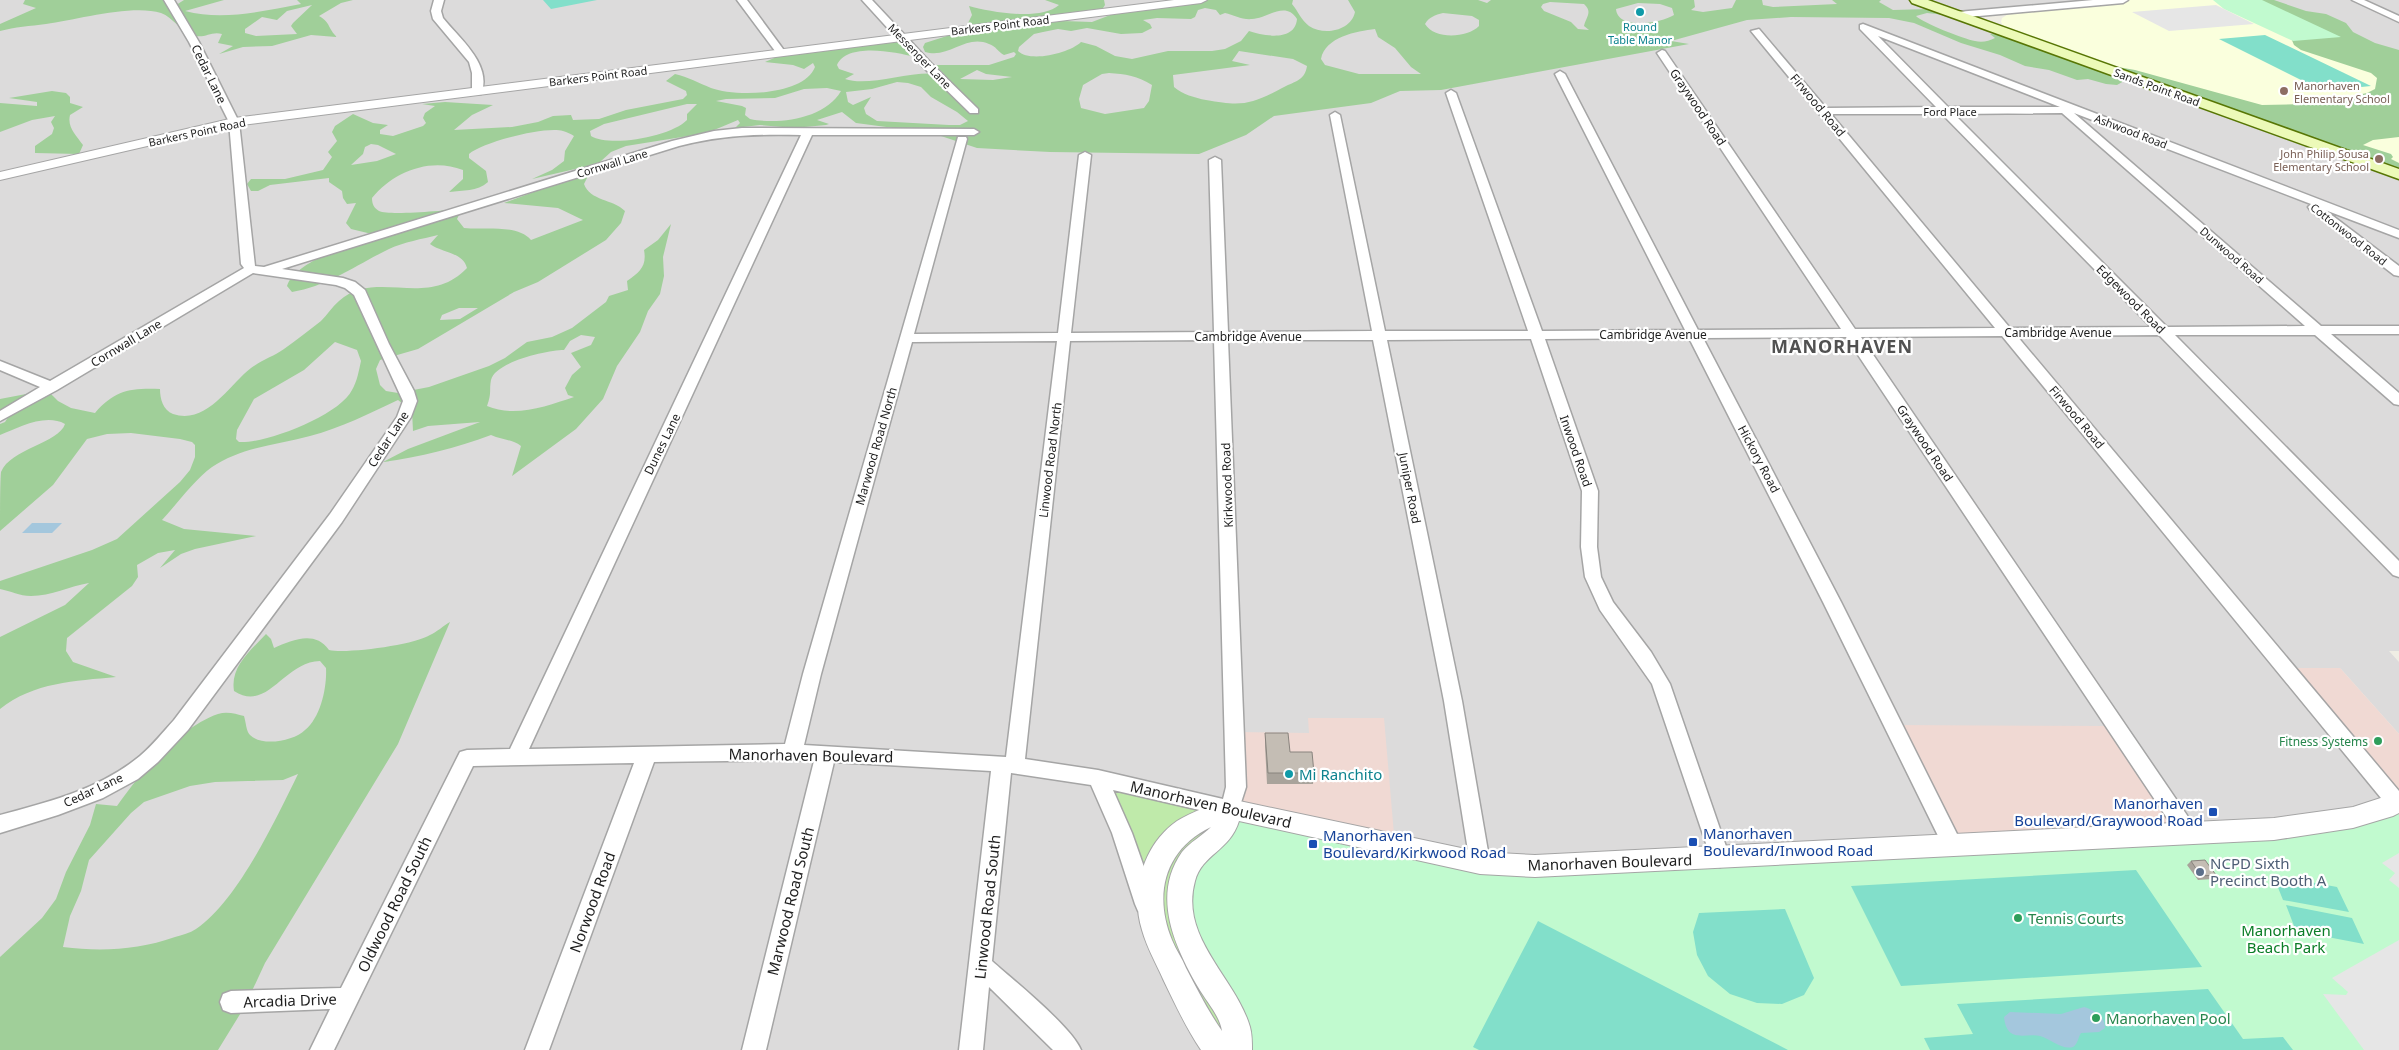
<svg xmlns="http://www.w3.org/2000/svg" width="2399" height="1050" font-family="'Noto Sans',sans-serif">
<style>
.residential{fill:#dcdbdb}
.commercial{fill:#f0d9d3}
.education{fill:#faffdd}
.grass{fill:#bfeaaa}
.forest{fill:#a0cf99;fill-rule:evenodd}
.park{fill:#c1facf}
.pitch{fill:#82dfca}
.parking{fill:#e6e6e6}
.water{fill:#a4c7dd}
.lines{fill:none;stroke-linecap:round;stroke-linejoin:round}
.minor-casing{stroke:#a5a5a5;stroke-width:3}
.tertiary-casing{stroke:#a5a5a5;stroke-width:2}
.secondary-casing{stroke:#577604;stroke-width:3}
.minor{fill:#fff;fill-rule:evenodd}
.tertiary{fill:#fff;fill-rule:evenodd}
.secondary{fill:#ecfab8;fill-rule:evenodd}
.wall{fill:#a9a39b}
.building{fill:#c4bdb4;stroke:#89847e}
.culture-dot{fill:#0f9aa8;stroke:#fff;stroke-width:2}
.education-dot{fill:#8d6e63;stroke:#fff;stroke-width:2}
.leisure-dot{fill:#2e9e5b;stroke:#fff;stroke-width:2}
.transit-dot{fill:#1a4fb4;stroke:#fff;stroke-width:2}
.service-dot{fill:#5c6f8a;stroke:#fff;stroke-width:2}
.labels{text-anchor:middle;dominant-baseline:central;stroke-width:4.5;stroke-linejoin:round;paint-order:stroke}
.far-street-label{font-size:11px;fill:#1e1e1e;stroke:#fff}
.far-culture-label{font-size:11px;fill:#0d838f;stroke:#fff}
.far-education-label{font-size:11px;fill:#785e54;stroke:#fff;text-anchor:start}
.street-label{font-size:12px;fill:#1e1e1e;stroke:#fff}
.leisure-label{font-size:12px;fill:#27864d;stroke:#fff;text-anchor:end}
.near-street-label{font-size:15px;fill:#1e1e1e;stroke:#fff}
.near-culture-label{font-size:15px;fill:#0d838f;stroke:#fff;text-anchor:start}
.near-transit-label{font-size:15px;fill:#164399;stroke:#fff;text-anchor:start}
.near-service-label{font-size:15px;fill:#4e5e75;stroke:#fff;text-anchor:start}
.near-leisure-label{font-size:15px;fill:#27864d;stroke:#fff;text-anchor:start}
.near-park-label{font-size:15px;fill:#0b7d27;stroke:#fff}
.district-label{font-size:18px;font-weight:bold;letter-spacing:1px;fill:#515151;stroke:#fff}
</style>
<rect width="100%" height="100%" fill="#efede4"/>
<path class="residential" d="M0 0H2122L1959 15 2399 174V651H2389L2399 662V734L2340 668 2397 803 1219 1050H0Z
M2266 0H2399V55Z"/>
<path class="commercial" d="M2285 668H2340L2399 734V802Z
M1308 718H1384L1395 846 1230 809 1236 732 1309 733Z
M1893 725 2115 726 2188 833 1953 846Z"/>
<path class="education" d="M2123 0H2266L2399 55V174L2005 29 2001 22 2002 18 2012 12Z"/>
<path class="grass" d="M1098 778 1230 809 1234 1022 1219 1050Z"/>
<path class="forest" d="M25 0H163L166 5 173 7 184 0H224L185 11C223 21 263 11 301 4L297 0H353L341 3 319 16C331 23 328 29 337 37L311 35 272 46 243 47 219 54 233 46 218 43 222 34C212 31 205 38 196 36 182 34 173 17 161 13 132 4 76 20 46 24 30 26 15 27 0 31V24L36 8 23 4ZM312 5 293 23 291 26 297 34 256 36 245 33V29L262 17 277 20 287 11Z
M1045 0H1104L1105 5 1103 8 1063 21 1092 22 1113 14 1206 0H1293L1292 4C1298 11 1301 20 1309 26 1324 36 1351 31 1355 12L1348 0H1478L1487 3 1491 0H1694L1695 7 1691 10 1703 12 1732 8 1736 0H1762L1763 5 1773 7 1837 4 1832 0H1881L1879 2 1893 10 1929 9 1946 15 1927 13 1916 16C1923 23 1964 39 1975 41 1982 43 1989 41 1995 38L1990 34 2007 35 2118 77 2124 81 2117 85 2106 84 2088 79 2077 80 2049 70 2025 66 2000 55 1961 43 1914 23 1889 18 1791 17 1747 20 1671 41 1689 44 1441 90 1400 91 1371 103 1274 116 1246 135 1199 154 1050 152 977 148 932 133 856 123 842 112 817 120 829 124 826 125 794 128 760 125 735 128 740 123 738 120 707 133 626 146 611 152 600 162 588 166 532 179 552 170 564 161 565 151 574 136C571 134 567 132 563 131 545 126 483 142 469 154V158L486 171 488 182C477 192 463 190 449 192L463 179V170C430 157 393 172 372 198 372 204 374 208 379 211 390 216 447 210 462 209L457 219 464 228C484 230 518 224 531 240L583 220 558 208 504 203 558 183 588 176 584 184C590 201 613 199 625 211L621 223 606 240 538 282 514 292 418 349 380 360 376 369 380 385 386 391 398 393 429 387 489 366 505 358 527 342 552 337 572 328 606 302 609 296 628 290 627 281C640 272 647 266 644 250L658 240 671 224 663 257 664 276 660 294 648 311 640 332 617 366 603 399 576 429 512 476 521 446C512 439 502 440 491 435 456 448 420 457 383 462L408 449 480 422 428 426 413 431 412 411 398 400C370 413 341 428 310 436 276 445 242 447 212 467 195 479 177 504 162 520L184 529 256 536 195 549 181 554 160 568 175 550 158 553 137 565 138 577 132 586 67 638 66 651 73 662 116 677C75 681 34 682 0 709V637L65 605 89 583C70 586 51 596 31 596 19 596 11 591 0 589V581L92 550 117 539 180 482 190 470 195 457V445L192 442 180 439 131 433 107 434 87 439 53 485 0 531C0 519 0 481 1 472 10 449 59 443 65 424 45 413 18 428 0 435V424L5 422 12 411 0 417V399L47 390 58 401 71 408 95 413C115 390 130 388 160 389 160 399 163 410 173 414 207 425 229 385 251 368 262 360 274 356 284 349 297 340 309 330 321 321 327 315 332 307 339 301 377 268 427 310 467 268 463 252 442 253 430 244L438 235C422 239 404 242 389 249 356 265 328 286 292 292L287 286C295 261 353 244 376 235L351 229 346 223 356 203 347 204 343 198 342 191 329 182V178L270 185 258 191H251L247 184 251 179H285L323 170 332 157 328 152 337 141 332 132 335 126 353 114 373 123 388 125 380 130V134L393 136 423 126 426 123 423 118 425 113 435 106 422 104 445 102 493 105 472 115 454 130 512 127 538 122 553 116 571 115 573 120 599 119 626 110 683 99 687 95 686 91 666 81 675 74C688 77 699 83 711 88 735 97 804 96 815 67L813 63 804 69 793 65 765 62 781 55 885 43 902 37 915 57C896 52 847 42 837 65L839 69 854 74 845 79C871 88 913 68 945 75L935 65H989L1014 57 1016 54 1014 52 1004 55C998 52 996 46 989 44 965 34 950 59 925 52L923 47 925 43 950 35 997 25H967L972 15 969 6C990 12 1041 21 1059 5ZM1550 2 1584 4C1593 12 1586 17 1584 26L1589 30 1578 29 1571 22 1544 11 1541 7 1543 4ZM1638 3 1660 4 1672 8 1674 15C1661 23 1618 31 1616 9ZM1205 8 1216 10 1220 15 1225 13C1234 15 1242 20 1252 19 1267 19 1285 0 1297 19 1295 42 1264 36 1249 31L1241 41 1225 49 1212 51H1168L1132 59 1115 56 1096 46 1081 42C1070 53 1030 63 1018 51L1019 47 1034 34 1043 32 1058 29 1071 31 1087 28 1121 34 1142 33 1152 28 1150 24 1143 20 1157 18 1191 19 1195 17 1198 10ZM1443 13 1472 16 1479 20V26C1467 38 1435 40 1425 24 1429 17 1435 15 1443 13ZM1375 29 1378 37 1395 48 1411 67 1421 74H1359L1325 65 1321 59C1325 37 1357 31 1375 29ZM1239 51 1293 59 1307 66C1305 79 1297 81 1286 86 1252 104 1244 107 1206 100 1195 98 1182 94 1174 87L1173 75 1250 65 1232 61ZM977 70 986 74 1012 77 993 80 960 79ZM1109 73C1125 74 1138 76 1152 85L1149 101 1144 108 1105 114 1081 108 1079 99 1083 85 1102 74ZM897 82 908 83 921 87 931 97 957 112 968 121 960 125H949L877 121 866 114 864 108 871 97 853 105 848 102 846 92 872 89ZM827 88 841 91C825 119 778 125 750 119L745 115 746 108 742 106 716 101 726 99 775 98 804 89ZM687 104H697L687 114V120C672 136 611 148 591 136L590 131 604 124ZM371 144 378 145 396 154 377 161 351 165 363 154 365 147ZM459 308H478L460 319 440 320 442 315ZM581 335 595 337 591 345 571 353 581 367 572 375 565 388 568 395 574 397C547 406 515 418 487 406 492 393 489 390 491 380 495 362 547 350 564 350L570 341ZM335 342 357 350 361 361C359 370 357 382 352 390 340 415 266 444 239 442L236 439 237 430 254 399 304 370Z
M2250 0H2274L2306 11 2326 14 2346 23 2353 32 2375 43 2399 50V137L2373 140 2363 145 2391 154 2393 157 2391 159 2399 163V169L2112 66 2135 70 2262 105 2305 104 2332 100 2367 93 2375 89 2377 78 2371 73 2301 50 2294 45 2291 38Z
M52 91 66 93 70 97V103L83 107 70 115C67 127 76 135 83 145L79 154 35 153V146L52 134 54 128 51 122 55 116 32 120 0 132V103L37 106V102L9 98Z
M450 622 398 744 265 963 245 1006 218 1050H0V957L42 918 56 899 66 872 90 825 96 804 117 806C139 774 180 727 218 714 227 711 236 714 244 716 246 722 246 731 250 735 262 747 294 741 305 730 321 717 327 687 326 668L320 661C283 662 268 713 234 691 230 667 250 651 266 634L271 639 274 648C292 640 315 630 329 650 347 654 414 645 430 635 437 632 443 626 450 622ZM298 774C276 819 237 902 196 929 190 933 182 935 175 937 138 950 101 952 63 947L70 916 81 891 89 860 131 813 144 802 190 786 215 782 283 780Z"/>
<path class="park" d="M2213 0H2262L2341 37 2293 41 2224 9Z
M2399 802V1050H1238L1181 887 1230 809 1480 863 2188 833Z"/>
<path class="pitch" d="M543 0H597L551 9Z
M2265 35 2371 86 2323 91 2219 39Z
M2136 870 2202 967 1901 986 1851 886Z
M2273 875 2337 887 2349 912 2283 900Z
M2286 905 2352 918 2364 944 2296 931Z
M1785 909 1814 978 1804 995 1782 1004 1757 1003 1730 994 1708 976 1697 955 1693 932 1699 913Z
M1538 921 1788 1050H1479L1473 1047Z
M2208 989 2243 1039 2283 1037 2293 1050H1930L1924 1038 1973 1034 1957 1004Z"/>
<path class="parking" d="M2216 5 2254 24 2169 31 2132 12Z
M2399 853V888L2389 880 2395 873 2382 863Z
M2399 940V1050H2364L2323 994 2346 995 2348 992 2332 978Z"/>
<path class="water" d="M32 523H62L52 533H22Z
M2084 1007C2094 1010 2105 1016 2105 1028L2099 1032 2081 1033C2078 1037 2078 1044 2073 1047 2061 1050 2051 1039 2040 1036 2027 1032 2007 1045 2004 1017L2010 1012 2061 1014Z"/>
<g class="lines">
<defs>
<path id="minor" d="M164 0H174L199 42 239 122 255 266 264 267 672 141 714 131 742 128 974 129 979 132 974 135H812L529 749 785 744 803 674 958 137H966L967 139 914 334 1058 333 1079 155 1085 152 1091 155 1071 333 1214 332 1209 160 1215 157 1221 160 1228 332 1372 331 1330 115 1335 112 1340 115 1385 331H1528L1446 93 1451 90 1456 93 1542 331 1685 330 1555 74 1560 71 1565 74 1698 330 1841 329 1657 53 1662 50 1665 51 1855 329 1995 328 1751 31 1759 29 1826 108 1936 107 1860 29V25L1863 24 2399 230V238L2325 210 2399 266V276L2394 275 2310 210 2308 207 2311 204 2074 113 2321 326H2399V334H2331L2399 393V405L2394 404 2315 335H2175L2399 561V577L2393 575 2159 335 2017 336 2399 791V811L2390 809 2002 336 1861 337 2195 827 2198 833 2195 839 2188 842 2181 839 1846 337 1703 338 1841 602 1963 846 1960 852 1953 855 1946 852 1823 602 1689 338 1545 339 1598 491 1597 547 1601 577 1613 602 1651 652 1670 684 1730 858 1727 864 1720 867 1713 864 1652 684 1600 610 1585 577 1581 547 1582 491 1531 339 1387 340 1462 701 1490 863 1487 869 1480 872 1473 869 1470 863 1444 701 1373 340H1228L1246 787 1237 815 1230 817 1113 790 1132 833 1157 904 1154 911 1146 913 1138 911 1135 904 1112 833 1091 785 1011 773 992 961C1013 980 1071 1026 1081 1050H1053L989 987 983 1050H959L991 771 834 762 766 1050H742L814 761 793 760 654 762 549 1050H525L634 763 473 766 334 1050H310L330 1009 231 1013 223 1010 220 1002 223 994 231 991 341 988 460 752 467 750 510 749 801 135C756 134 723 135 679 146L282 269 343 278 355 282 365 290 389 344 414 391 417 401 411 417 342 522 188 730 158 762 138 779 103 798 58 815 0 833V815C49 802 100 789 140 756 153 745 163 732 174 720L330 514 397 417 403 401 354 295 345 288 336 285 253 273 57 390 0 421V411L40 387 0 370V361L50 381 244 268 241 264 229 122 189 42ZM1878 36 2060 107H1948ZM2062 113 2305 326 2167 327 1954 114ZM1831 114H1942L2151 327 2010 328ZM1214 340 1226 787 1223 799 1098 770 1025 759 1070 341ZM1057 341 1006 757 804 745 821 674 912 342Z
M434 0H444L441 11 443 18C459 38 493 65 481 94H473L472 92V73L469 62 433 19 431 11Z
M737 0H747L786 53 784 55H778Z
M862 0H872L931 63 978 109V113H970L923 67Z
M2093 0H2128L2123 3 1957 18 1952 15 1957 12Z
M2352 0H2364L2399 16V22Z"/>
<path id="tertiary" d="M1174 0H1207L1201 3 234 126 0 180V172L234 118Z
M2399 792V813L2393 816 2353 828 2274 840 1535 877 1480 874 1239 821C1230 851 1202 854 1195 881 1179 938 1236 978 1250 1027 1252 1034 1252 1043 1252 1050H1201C1186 1028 1175 1004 1163 979 1156 963 1147 948 1142 930 1130 891 1143 845 1177 821 1193 811 1212 805 1230 799L1480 852 1535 855 2274 818 2353 807ZM1211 827C1202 836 1190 842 1182 852 1151 896 1175 947 1198 987 1206 1001 1220 1016 1222 1031 1208 1011 1197 989 1186 968 1182 958 1176 950 1172 940 1153 894 1165 849 1211 827Z"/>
<path id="secondary" d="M1910 0H1928L2399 169V179L1912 3Z"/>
</defs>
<use href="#minor" class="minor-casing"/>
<use href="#tertiary" class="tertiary-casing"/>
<use href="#secondary" class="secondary-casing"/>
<use href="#minor" class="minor"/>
<use href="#tertiary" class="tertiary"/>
<use href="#secondary" class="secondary"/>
</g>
<path class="wall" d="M1265 733 1314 773 1313 784H1267L1265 745Z
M2191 861 2216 875 2213 879 2198 880 2187 865Z"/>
<path class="building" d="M1265 733H1288L1290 752H1312L1314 773H1268Z
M2205 860 2216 875 2201 876 2191 861Z"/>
<g class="culture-dot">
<circle cx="1640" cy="12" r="5"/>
<circle cx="1289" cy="774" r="5"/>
</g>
<g class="education-dot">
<circle cx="2284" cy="91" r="5"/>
<circle cx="2379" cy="159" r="5"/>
</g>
<g class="leisure-dot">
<circle cx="2378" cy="741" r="5"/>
<circle cx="2018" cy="918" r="5"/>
<circle cx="2096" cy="1018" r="5"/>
</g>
<g class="transit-dot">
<rect x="2208" y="807" width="10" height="10" rx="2.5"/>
<rect x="1688" y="837" width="10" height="10" rx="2.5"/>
<rect x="1308" y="839" width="10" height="10" rx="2.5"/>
</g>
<circle class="service-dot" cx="2200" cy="872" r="5"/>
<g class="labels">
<g class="far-street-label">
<text transform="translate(1000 25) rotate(-7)">Barkers Point Road</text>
<text transform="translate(920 56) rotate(46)">Messenger Lane</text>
<text transform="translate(598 76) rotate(-7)">Barkers Point Road</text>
<text transform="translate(2157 87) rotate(20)">Sands Point Road</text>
<text x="1950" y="111">Ford Place</text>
<text transform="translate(2131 131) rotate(21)">Ashwood Road</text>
<text transform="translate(197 132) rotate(-12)">Barkers Point Road</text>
<text transform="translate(612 163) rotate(-17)">Cornwall Lane</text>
<text transform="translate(2349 234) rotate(38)">Cottonwood Road</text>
<text transform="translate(2232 255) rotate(41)">Dunwood Road</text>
</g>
<g class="far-culture-label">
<text x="1640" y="26">Round<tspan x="1640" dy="13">Table Manor</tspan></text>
</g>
<g class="far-education-label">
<text x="2294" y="85">Manorhaven<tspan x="2294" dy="13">Elementary School</tspan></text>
<text x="2369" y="153" text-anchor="end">John Philip Sousa<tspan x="2369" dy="13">Elementary School</tspan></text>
</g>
<g class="street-label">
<text transform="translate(209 74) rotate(64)">Cedar Lane</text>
<text transform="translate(1818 105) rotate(50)">Firwood Road</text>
<text transform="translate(1698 107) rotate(56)">Graywood Road</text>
<text transform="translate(2131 299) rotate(45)">Edgewood Road</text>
<text x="2058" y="332">Cambridge Avenue</text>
<text x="1653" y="334">Cambridge Avenue</text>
<text x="1248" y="336">Cambridge Avenue</text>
<text transform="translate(126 343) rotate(-31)">Cornwall Lane</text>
<text transform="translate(2077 417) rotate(50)">Firwood Road</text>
<text transform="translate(388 439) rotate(-57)">Cedar Lane</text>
<text transform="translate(1925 443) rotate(56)">Graywood Road</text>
<text transform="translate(662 444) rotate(-64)">Dunes Lane</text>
<text transform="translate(876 446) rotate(-74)">Marwood Road North</text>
<text transform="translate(1576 451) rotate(71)">Inwood Road</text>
<text transform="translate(1759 459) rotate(62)">Hickory Road</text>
<text transform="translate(1050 460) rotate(-83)">Linwood Road North</text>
<text transform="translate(1227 485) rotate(-92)">Kirkwood Road</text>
<text transform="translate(1410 488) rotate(79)">Juniper Road</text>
<text transform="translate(93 790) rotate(-25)">Cedar Lane</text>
</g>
<g class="leisure-label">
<text x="2368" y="741">Fitness Systems</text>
</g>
<g class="near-street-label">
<text transform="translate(811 755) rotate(1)">Manorhaven Boulevard</text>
<text transform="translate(1211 804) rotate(13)">Manorhaven Boulevard</text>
<text transform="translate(1610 862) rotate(-2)">Manorhaven Boulevard</text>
<text transform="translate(790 901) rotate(-76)">Marwood Road South</text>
<text transform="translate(592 902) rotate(-70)">Norwood Road</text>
<text transform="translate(394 904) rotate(-64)">Oldwood Road South</text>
<text transform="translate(987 907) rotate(-84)">Linwood Road South</text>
<text transform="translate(290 1000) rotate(-2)">Arcadia Drive</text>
</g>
<g class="near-culture-label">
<text x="1299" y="774">Mi Ranchito</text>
</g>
<g class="near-transit-label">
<text x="2203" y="803" text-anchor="end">Manorhaven<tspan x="2203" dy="17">Boulevard/Graywood Road</tspan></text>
<text x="1703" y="833">Manorhaven<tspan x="1703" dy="17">Boulevard/Inwood Road</tspan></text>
<text x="1323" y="835">Manorhaven<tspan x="1323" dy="17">Boulevard/Kirkwood Road</tspan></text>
</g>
<g class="near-service-label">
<text x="2210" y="863">NCPD Sixth<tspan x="2210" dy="17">Precinct Booth A</tspan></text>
</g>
<g class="near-leisure-label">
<text x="2028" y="918">Tennis Courts</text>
<text x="2106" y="1018">Manorhaven Pool</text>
</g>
<g class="near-park-label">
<text x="2286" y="930">Manorhaven<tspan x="2286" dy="17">Beach Park</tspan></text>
</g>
<g class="district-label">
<text x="1842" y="346">MANORHAVEN</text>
</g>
</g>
</svg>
